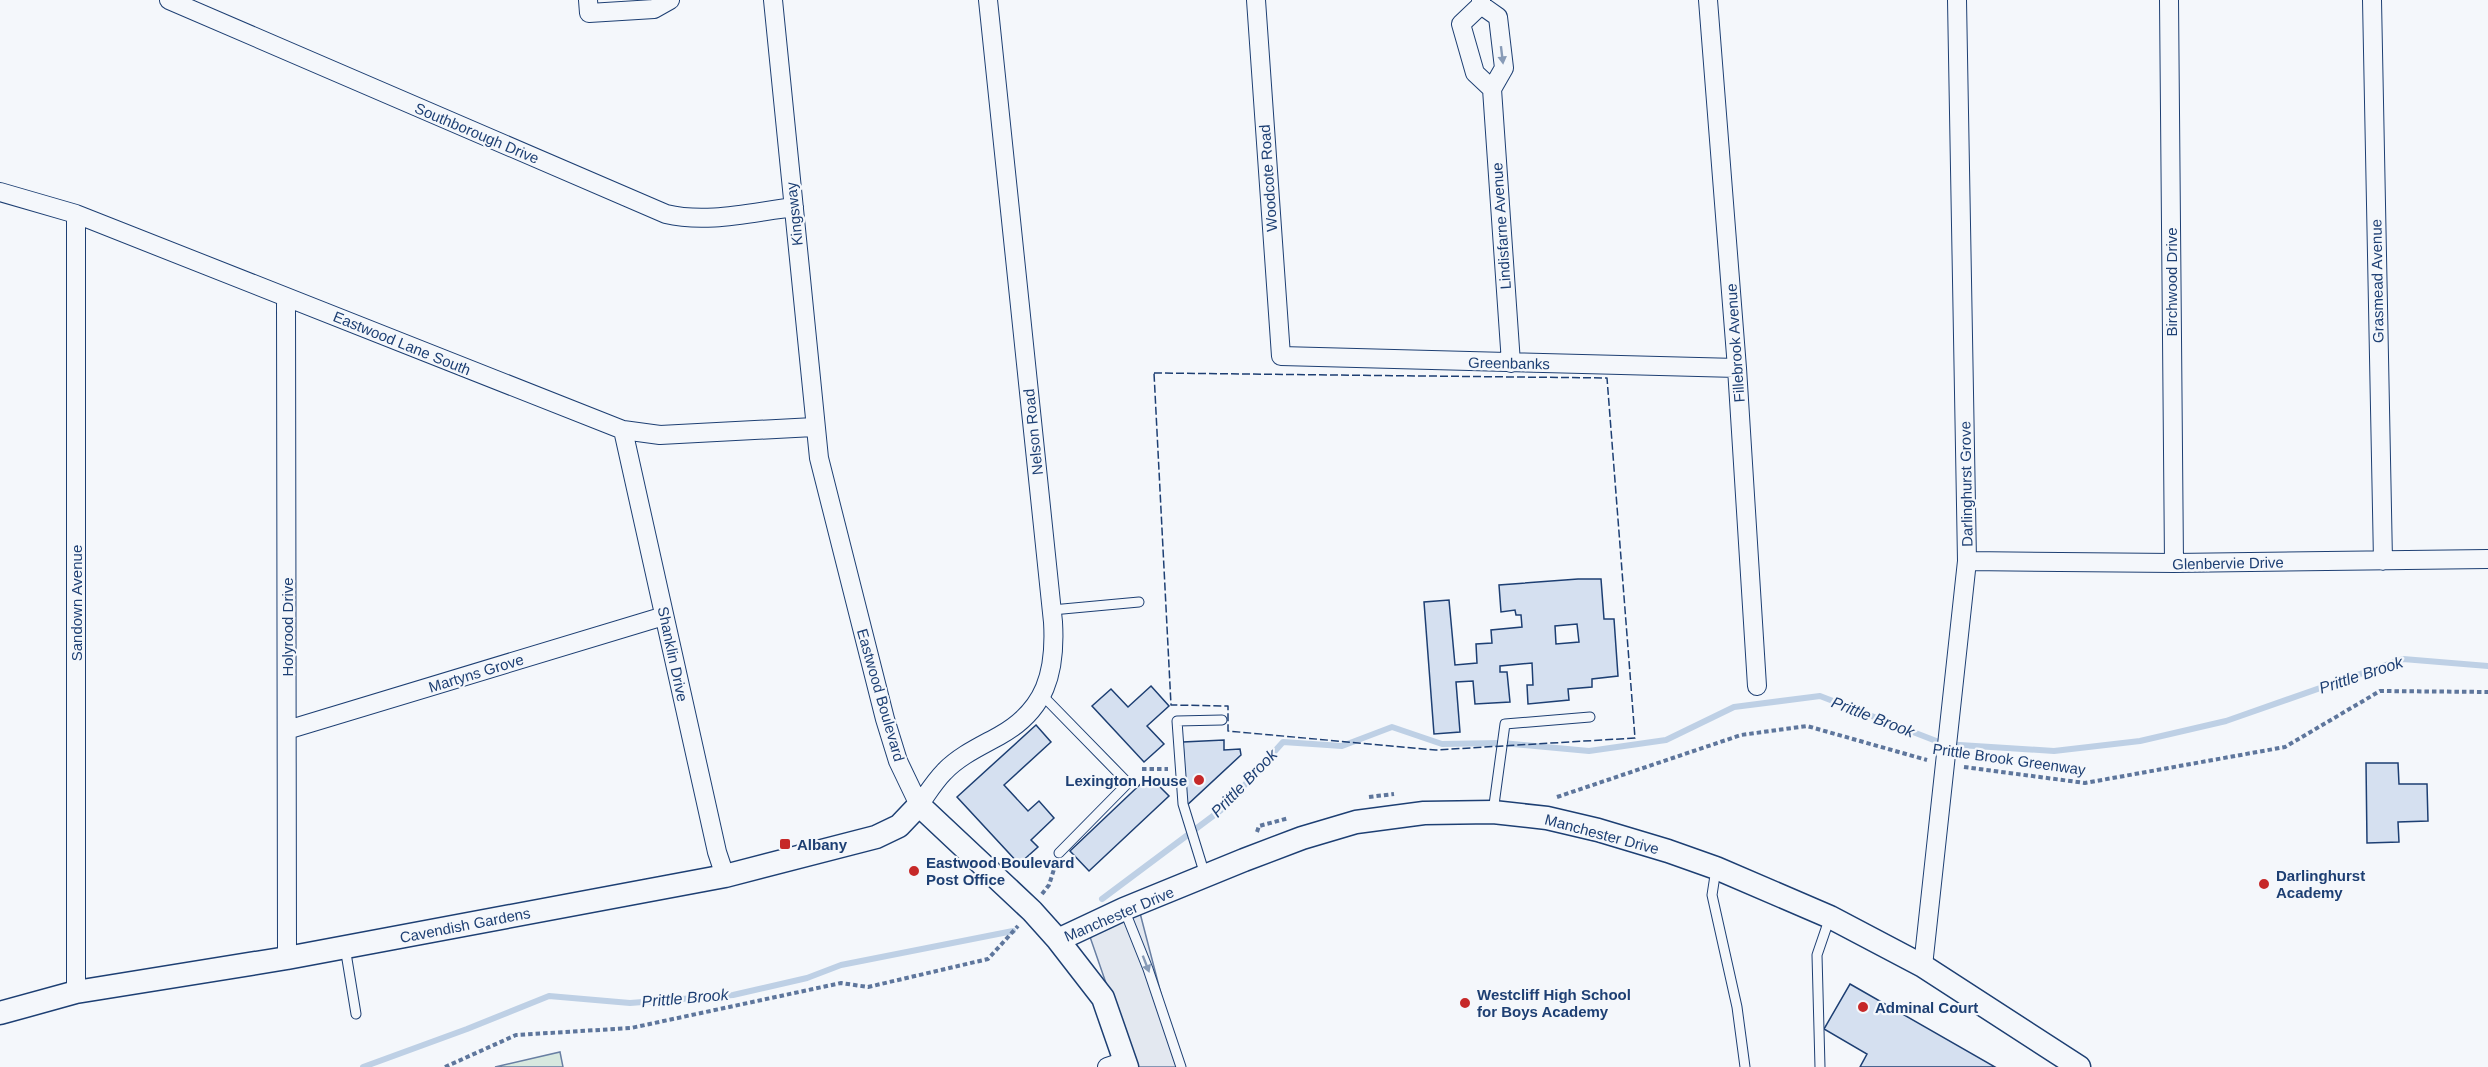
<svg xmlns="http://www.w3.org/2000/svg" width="2488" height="1067" font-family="Arial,sans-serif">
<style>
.green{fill:#d7e8df;stroke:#687fa3;stroke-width:1.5}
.parking{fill:#e3e8f0;stroke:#687fa3;stroke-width:1.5}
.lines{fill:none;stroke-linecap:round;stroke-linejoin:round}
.stream{stroke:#bed0e5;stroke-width:6}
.building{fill:#d5e0f0;stroke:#1d3f73;stroke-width:1.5;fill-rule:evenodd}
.service-casing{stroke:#1d3f73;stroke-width:11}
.minor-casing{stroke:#1d3f73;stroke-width:20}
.tertiary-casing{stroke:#1d3f73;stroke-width:25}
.path{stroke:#5e769c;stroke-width:4;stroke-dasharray:4.5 3;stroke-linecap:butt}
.service{stroke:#f4f7fb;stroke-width:9}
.minor{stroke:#f4f7fb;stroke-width:18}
.tertiary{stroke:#f4f7fb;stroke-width:22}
.fence{stroke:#1d3f73;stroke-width:1.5;stroke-dasharray:8 3;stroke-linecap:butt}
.oneway{fill:#889bb7}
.poi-dot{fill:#c62828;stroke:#f4f7fb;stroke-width:2}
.labels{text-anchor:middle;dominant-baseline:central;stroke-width:4.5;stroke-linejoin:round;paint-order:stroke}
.street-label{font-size:15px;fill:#1d3f73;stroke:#f4f7fb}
.poi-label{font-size:15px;font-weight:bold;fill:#1d3f73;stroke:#f4f7fb;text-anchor:start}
.water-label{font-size:16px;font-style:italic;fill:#1d3f73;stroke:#f4f7fb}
</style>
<rect width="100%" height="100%" fill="#f4f7fb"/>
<path class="green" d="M560 1052 563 1067H495Z"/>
<path class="parking" d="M1140 913 1180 1067H1135L1089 934Z"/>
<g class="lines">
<path class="stream" d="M1102 899 1225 807 1283 742 1342 746 1392 727 1442 744 1502 743 1589 751 1666 740 1734 707 1820 696 1944 744 2054 751 2140 741 2226 721 2403 659 2488 666
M363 1067 467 1029 549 996 630 1003 733 995 807 978 841 965 1013 931"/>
</g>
<path class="building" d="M1578 579H1601L1604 619H1614L1618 676 1592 679V687L1568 689 1569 700 1528 704 1527 685H1533L1532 663 1500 666V672H1507L1510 702 1475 704 1473 681 1456 682 1460 732 1434 734 1424 602 1449 600 1455 665 1477 663 1476 644 1492 643 1491 630 1522 627 1521 615H1516L1515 610 1501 612 1499 585ZM1577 624 1579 642 1556 644 1555 626Z
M1151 686 1169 706 1147 726 1164 744 1144 762 1092 706 1111 689 1128 707Z
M1036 725 1051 742 1004 785 1028 811 1039 801 1054 818 1031 840 1038 847 1019 864 957 797Z
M1224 740V750L1240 749 1241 755 1186 806 1183 742Z
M2366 763H2398L2399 784H2427L2428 821 2398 822 2399 842 2367 843Z
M1149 776 1169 796 1089 871 1070 851Z
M1850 984 1995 1067H1860L1867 1054 1824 1029Z"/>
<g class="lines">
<defs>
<path id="service" d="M1052 610 1139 602
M1042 695 1128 783 1059 853
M1493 812 1505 724 1590 717
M1716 869 1712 895 1737 1007 1745 1067
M1205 875 1183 804 1177 721 1222 720
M1124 909 1148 969 1181 1067
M345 947 356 1014
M1820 1067 1817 955 1830 917"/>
<path id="minor" d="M169 0 666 214C707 224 752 212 794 207
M588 0 589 13 654 9 670 0
M773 0 819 458 885 719 898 761 919 805C927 794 935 781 944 772 959 756 981 746 999 736 1046 710 1056 672 1053 622L988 0
M1256 0 1281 356 1737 368
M1481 0V5L1498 17 1504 68 1492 89 1475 73 1461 24 1481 5
M1708 0 1737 368 1757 686
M2169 0 2174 563
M2372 0 2383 561
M1492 89 1511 363
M0 192 76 214 623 430 660 435 814 427
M76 214V992
M286 297 287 958
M623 430 717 852 725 876
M1967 561 2174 563 2488 559
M287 730 664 616
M1923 966 1967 561 1957 0
M1107 1067 1125 1061"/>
<path id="tertiary" d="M1058 940 1124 909 1244 860 1302 838 1356 822 1424 813 1493 812 1547 818 1598 830 1668 851 1716 868 1830 917 1923 966 2079 1067
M0 1013 76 992 287 958 725 876 876 837 899 826 919 805 1032 911 1058 940 1103 998 1127 1067"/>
</defs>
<use href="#service" class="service-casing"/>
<use href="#minor" class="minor-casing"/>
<use href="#tertiary" class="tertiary-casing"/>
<path class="path" d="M1964 767 2085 783 2285 747 2380 691 2488 692
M1142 769H1168
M1369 797 1394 794
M1557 797 1741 735 1807 726 1927 760
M1257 832 1259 826 1289 818
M1042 894 1049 885 1055 866
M445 1067 516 1035 631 1028 841 983 868 987 988 959 1018 926"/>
<use href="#service" class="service"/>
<use href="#minor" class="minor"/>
<use href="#tertiary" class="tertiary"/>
<path class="fence" d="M1154 373 1607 378 1635 738 1436 750 1228 731V706L1171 705Z"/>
</g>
<defs><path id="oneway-solid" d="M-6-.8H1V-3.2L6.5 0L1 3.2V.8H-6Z" transform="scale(1.5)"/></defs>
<g class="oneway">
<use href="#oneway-solid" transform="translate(1502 55) rotate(83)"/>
<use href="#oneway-solid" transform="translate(1146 964) rotate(69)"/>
</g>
<g class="poi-dot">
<circle cx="1199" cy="780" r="6"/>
<rect x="779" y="838" width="12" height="12" rx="3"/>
<circle cx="914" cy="871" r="6"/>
<circle cx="2264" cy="884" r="6"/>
<circle cx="1465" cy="1003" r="6"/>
<circle cx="1863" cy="1007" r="6"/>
</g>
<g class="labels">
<g class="street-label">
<text transform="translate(477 133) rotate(23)">Southborough Drive</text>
<text transform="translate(1268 178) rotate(-94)">Woodcote Road</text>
<text transform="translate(794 214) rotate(-96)">Kingsway</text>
<text transform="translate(1501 226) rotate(-94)">Lindisfarne Avenue</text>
<text transform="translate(2377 281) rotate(-91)">Grasmead Avenue</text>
<text transform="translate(2171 282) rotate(-90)">Birchwood Drive</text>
<text transform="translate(402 343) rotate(22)">Eastwood Lane South</text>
<text transform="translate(1735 343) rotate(-94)">Fillebrook Avenue</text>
<text transform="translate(1509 363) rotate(1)">Greenbanks</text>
<text transform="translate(1033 432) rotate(-96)">Nelson Road</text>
<text transform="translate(1966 484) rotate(-91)">Darlinghurst Grove</text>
<text transform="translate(2228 563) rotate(-1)">Glenbervie Drive</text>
<text transform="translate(76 603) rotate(-90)">Sandown Avenue</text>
<text transform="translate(287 627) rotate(-90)">Holyrood Drive</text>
<text transform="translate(673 654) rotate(78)">Shanklin Drive</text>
<text transform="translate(476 673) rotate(-17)">Martyns Grove</text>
<text transform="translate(881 695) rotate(74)">Eastwood Boulevard</text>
<text transform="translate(2009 759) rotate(8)">Prittle Brook Greenway</text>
<text transform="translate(1602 834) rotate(15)">Manchester Drive</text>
<text transform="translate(1119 914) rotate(-23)">Manchester Drive</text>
<text transform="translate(465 925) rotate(-11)">Cavendish Gardens</text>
</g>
<g class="poi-label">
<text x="1187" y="780" text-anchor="end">Lexington House</text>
<text x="797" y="844">Albany</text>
<text x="926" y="862">Eastwood Boulevard<tspan x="926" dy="17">Post Office</tspan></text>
<text x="2276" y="875">Darlinghurst<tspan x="2276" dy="17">Academy</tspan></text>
<text x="1477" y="994">Westcliff High School<tspan x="1477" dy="17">for Boys Academy</tspan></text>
<text x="1875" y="1007">Adminal Court</text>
</g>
<g class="water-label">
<text transform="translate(2361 675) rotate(-18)">Prittle Brook</text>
<text transform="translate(1873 717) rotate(21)">Prittle Brook</text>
<text transform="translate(1244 783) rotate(-46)">Prittle Brook</text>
<text transform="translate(685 998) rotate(-5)">Prittle Brook</text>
</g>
</g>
</svg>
